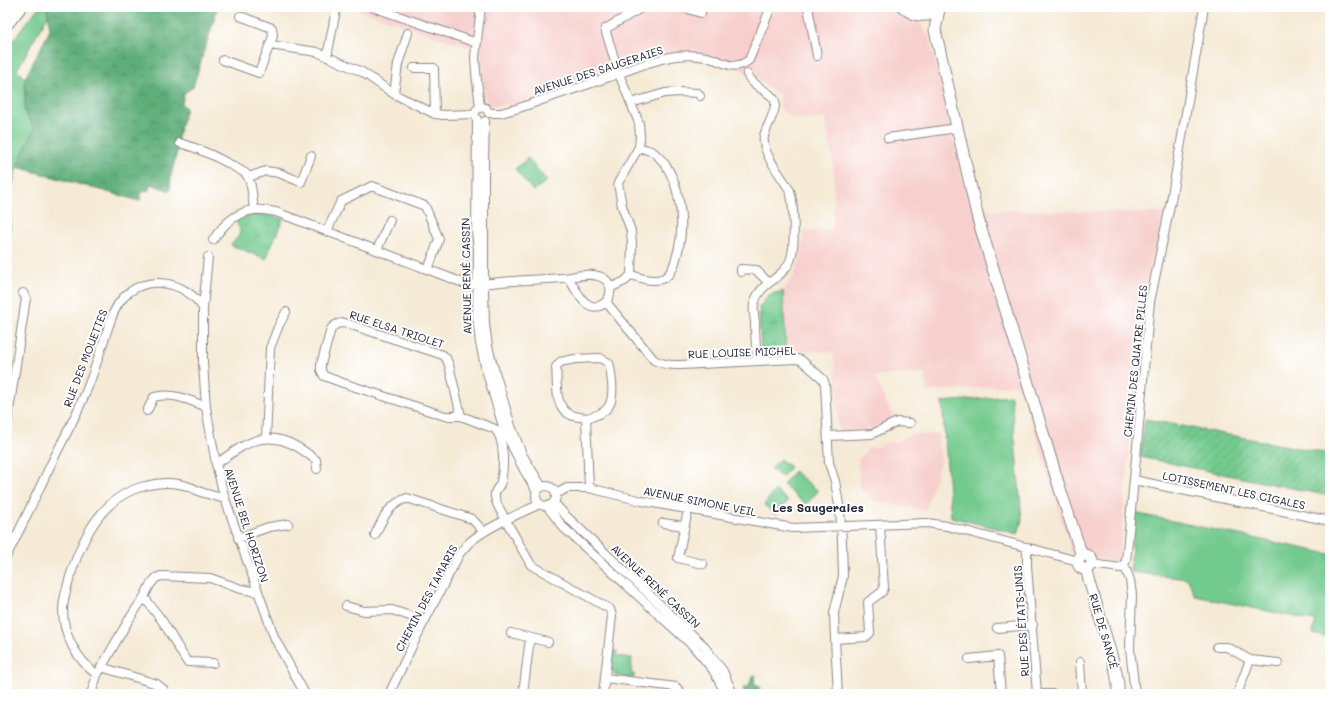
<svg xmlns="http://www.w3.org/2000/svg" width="1337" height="701" font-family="Mali,sans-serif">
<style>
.built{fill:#f7d0cd}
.grass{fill:#73ca8e;stroke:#4a7664}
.forest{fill:url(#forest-crowns);stroke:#40685a}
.park{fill:url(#park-tufts);stroke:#4a7664}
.garden{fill:url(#garden-furrows);stroke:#4a7664}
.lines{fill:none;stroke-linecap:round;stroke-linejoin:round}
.street-casing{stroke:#8c8688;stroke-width:10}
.secondary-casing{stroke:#8c8688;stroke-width:13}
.highway-casing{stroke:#8c8688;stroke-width:16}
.street{stroke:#fff;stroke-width:8}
.secondary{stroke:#fff;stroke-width:11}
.highway{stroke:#fff;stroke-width:14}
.labels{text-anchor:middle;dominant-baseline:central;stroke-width:4;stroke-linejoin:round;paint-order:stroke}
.street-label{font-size:11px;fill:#22223b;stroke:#fff}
.neighbourhood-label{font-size:12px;font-weight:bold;fill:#22223b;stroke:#fff}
</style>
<defs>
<pattern id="forest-crowns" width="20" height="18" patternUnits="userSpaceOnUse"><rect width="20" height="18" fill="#5eae79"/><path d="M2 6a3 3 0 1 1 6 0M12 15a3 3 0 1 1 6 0" fill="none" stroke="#4d8d64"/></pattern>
<pattern id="park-tufts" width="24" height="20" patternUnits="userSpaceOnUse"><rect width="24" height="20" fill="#73ca8e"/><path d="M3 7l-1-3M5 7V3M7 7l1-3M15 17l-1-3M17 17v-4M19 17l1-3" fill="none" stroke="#63ad7b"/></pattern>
<pattern id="garden-furrows" width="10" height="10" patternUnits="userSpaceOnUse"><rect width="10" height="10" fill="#73ca8e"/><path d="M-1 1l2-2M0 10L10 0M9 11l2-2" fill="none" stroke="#63ad7b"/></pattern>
</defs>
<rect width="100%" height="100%" fill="#fff"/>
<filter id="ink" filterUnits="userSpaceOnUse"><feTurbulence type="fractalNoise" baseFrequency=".025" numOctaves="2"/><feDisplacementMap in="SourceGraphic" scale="8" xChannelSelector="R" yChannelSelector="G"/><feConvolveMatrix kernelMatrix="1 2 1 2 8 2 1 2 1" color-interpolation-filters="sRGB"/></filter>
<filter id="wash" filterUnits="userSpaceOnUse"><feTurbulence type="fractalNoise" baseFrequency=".012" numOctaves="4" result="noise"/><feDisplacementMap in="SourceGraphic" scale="16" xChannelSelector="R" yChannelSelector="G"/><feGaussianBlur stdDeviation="0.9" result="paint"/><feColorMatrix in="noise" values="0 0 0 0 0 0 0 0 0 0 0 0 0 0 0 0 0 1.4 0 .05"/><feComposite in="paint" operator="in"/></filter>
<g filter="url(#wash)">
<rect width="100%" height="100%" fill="#f5ead5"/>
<path class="built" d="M350 7H896L898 11 908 18 919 23 930 39 967 198 987 210 1165 213 1145 288 1140 322 1119 563 1072 554 1022 390 1013 385 927 392 925 373 874 376 894 419 872 429 839 431 834 352 786 350 783 291 793 277 799 262 805 231 833 229 834 184 833 159 825 119 796 120 781 110 779 95 758 79 723 58 693 53 670 52 512 104 486 106 479 51Z
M912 434H938L941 460 925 511 874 501 859 487 858 459 869 448 878 447 889 441 895 443Z"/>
<path class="grass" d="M47 7 48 15 17 70 25 78V112L34 128 17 167 9 196 11 226 7 246V48L38 8Z
M528 158 547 181 533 191 515 169Z
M1011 396 1022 520 1018 534 951 517 942 402Z
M780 459 790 467 782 477 771 469Z
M794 471 818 491 806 505 783 485Z
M775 490 788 501 776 515 764 505Z
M1134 513 1330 554V638L1313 634 1315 621 1195 596 1188 579 1130 572Z"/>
<path class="forest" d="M47 7H218L193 87 184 93 182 104 186 108 178 136V148L171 175 170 191 151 184 148 191 140 193V201L17 167 34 128 25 112V78L50 30Z
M756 675 754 682 760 688 755 694H745L743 688 749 686 752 676Z"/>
<path class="park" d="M259 214 271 216 283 219 266 259 231 245C240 234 243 235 236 221L243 217Z
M783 291 786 350 761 355 759 308 768 295Z
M613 651H617L616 656 632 658 631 673 634 674V678L615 676V672L611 671Z"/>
<path class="garden" d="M1145 419 1330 454V496L1140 457Z"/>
</g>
<g filter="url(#ink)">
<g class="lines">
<defs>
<path id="street" d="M372 7 477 43
M682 7 701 13
M808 7 817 56
M270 45 317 52 362 72 394 94 435 114 444 115 474 114
M327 57 336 10
M223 60 259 73 273 36 272 28 240 16
M414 68H434L435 114
M747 74C752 87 772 92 775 101 777 111 766 127 764 136 761 153 782 176 790 191 794 204 795 240 792 254 791 260 788 266 784 270 773 283 759 285 754 304 753 309 754 316 755 322 755 335 756 348 757 361
M394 94 398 64 408 33
M631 103 665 93 679 92 698 93 700 96
M480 107 476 72 475 57 481 7
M489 113 486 108 480 107C475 110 473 114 477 119L476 231 478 250 477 316 480 343 485 366 504 430 524 470 537 492
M489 113H501L519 108C550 97 581 87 612 76 632 69 654 59 676 56 686 55 696 55 706 57 723 60 732 73 749 60L771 7
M485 121 484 158V292L485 324 488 346 492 362 511 426 522 454 542 487
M888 138 957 128
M180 143C204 150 224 160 245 173 253 182 252 198 254 210
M248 177 266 171 279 173 301 182 311 156
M327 231 341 201 372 186 425 206 439 239 428 270
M213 240C222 226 236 212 254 210 262 209 269 211 276 212L466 284 477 285C505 280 534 280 562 278 574 277 590 272 601 277 622 286 604 317 586 303 578 297 574 285 568 278
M377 250 390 220
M208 257 203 308V363L206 407 216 464 225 499 275 639 305 694
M741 272V269L756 270 768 282
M631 275C641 278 654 283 664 278 672 274 675 263 677 255 686 224 681 173 653 152 650 150 643 149 639 147
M610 288 625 281 631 275 632 245 631 231 622 206 618 183 639 147 640 137 639 123 619 74 605 29 643 7
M606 302 654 360C663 365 671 365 681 365L796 359 801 360 823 379 825 384 829 463 835 481 840 511 842 541 843 576 834 613 835 639 838 694
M147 411 154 397C173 392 189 400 206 407
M461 416 449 365 446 358 443 355 345 323C338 323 335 324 331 329L321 364V370L324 376 343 383 445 416H461L495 429C505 439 504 468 501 482 500 486 496 489 495 493 494 498 497 504 499 508L531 565 610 609 612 616 603 694
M586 418C582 417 576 417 571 415 553 407 558 383 556 367L560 362 575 359 600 358 609 363C611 369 611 375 612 382 614 404 609 414 586 418L589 488
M7 424 26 298 23 293
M828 436 872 434 897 422 910 423
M266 439 270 348 279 325 286 312
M216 464C225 458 235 450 245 445 272 430 295 443 316 460L317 469
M1134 480 1330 521
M536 496a10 10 0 1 1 20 0a10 10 0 1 1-20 0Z
M556 494 567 488H589L642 501 793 528 927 523 947 526 1078 561
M554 503 567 517 703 645 723 671 733 694
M547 506 563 527 693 646 713 670 726 694
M688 510 678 558 703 564
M663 523 684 526
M375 535C383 518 388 505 407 498L472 519 484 532
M238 538 269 527 288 524
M1027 547V566L1037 694
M7 555C23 524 38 491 53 460 64 438 76 416 85 394 94 373 100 352 107 331 111 320 114 307 123 298 146 273 186 281 203 308
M1091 564 1121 568 1126 561 1134 480 1150 302 1171 201 1204 7
M1124 565 1130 580 1132 595 1130 648 1135 694
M144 597 163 622 187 662 213 663
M346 606 364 611 392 610 425 621
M997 628 1033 625
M511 633 548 642
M835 639 866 637 870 633 868 602 882 592 884 588 880 525
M1217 647H1227L1250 660 1278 663
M969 659 998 656 1001 694
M1080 662 1082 694
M101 667 157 684 164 690 165 694
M97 675C77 659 63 636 63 610 63 599 67 587 70 577 82 538 102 496 145 486 160 482 176 482 190 487 195 489 199 492 204 493 211 495 218 497 225 499
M605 678 676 687 682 694
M91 694 97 675 128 621 144 597 150 585 156 578 161 576 210 578 241 589 258 592
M389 694 419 632 460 553C464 549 467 544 471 541 491 525 517 515 540 504
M523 694 530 638
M1037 694H1054
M1237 694 1250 660"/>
<path id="secondary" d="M903 7C914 17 930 19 941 7
M939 9 935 30 978 219 1059 486 1082 556
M1078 562a7 7 0 1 1 14 0a7 7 0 1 1-14 0Z
M1086 569 1116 672 1118 684V694"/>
<path id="highway" d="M7 22 19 7"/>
</defs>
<use href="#street" class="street-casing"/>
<use href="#secondary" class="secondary-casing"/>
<use href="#highway" class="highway-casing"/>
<use href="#street" class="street"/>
<use href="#secondary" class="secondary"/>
<use href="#highway" class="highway"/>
</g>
</g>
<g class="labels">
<g class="street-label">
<text transform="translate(598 70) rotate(-18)">AVENUE DES SAUGERAIES</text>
<text transform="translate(466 276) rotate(-91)">AVENUE RENÉ CASSIN</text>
<text transform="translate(397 329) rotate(18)">RUE ELSA TRIOLET</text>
<text transform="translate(742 352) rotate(-2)">RUE LOUISE MICHEL</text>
<text transform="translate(85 358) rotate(-69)">RUE DES MOUETTES</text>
<text transform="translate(1135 361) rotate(-84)">CHEMIN DES QUATRE PILLES</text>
<text transform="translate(1234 490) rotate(12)">LOTISSEMENT LES CIGALES</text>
<text transform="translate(700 501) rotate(11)">AVENUE SIMONE VEIL</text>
<text transform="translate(247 525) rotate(72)">AVENUE BEL HORIZON</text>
<text transform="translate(656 586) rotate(43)">AVENUE RENÉ CASSIN</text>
<text transform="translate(426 598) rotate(-62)">CHEMIN DES TAMARIS</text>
<text transform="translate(1021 621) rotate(-94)">RUE DES ÉTATS-UNIS</text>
<text transform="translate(1104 631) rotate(74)">RUE DE SANCÉ</text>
</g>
<g class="neighbourhood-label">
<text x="818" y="507">Les Saugeraies</text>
</g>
</g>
<rect width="1337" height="701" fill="none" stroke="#fff" stroke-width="24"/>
</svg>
